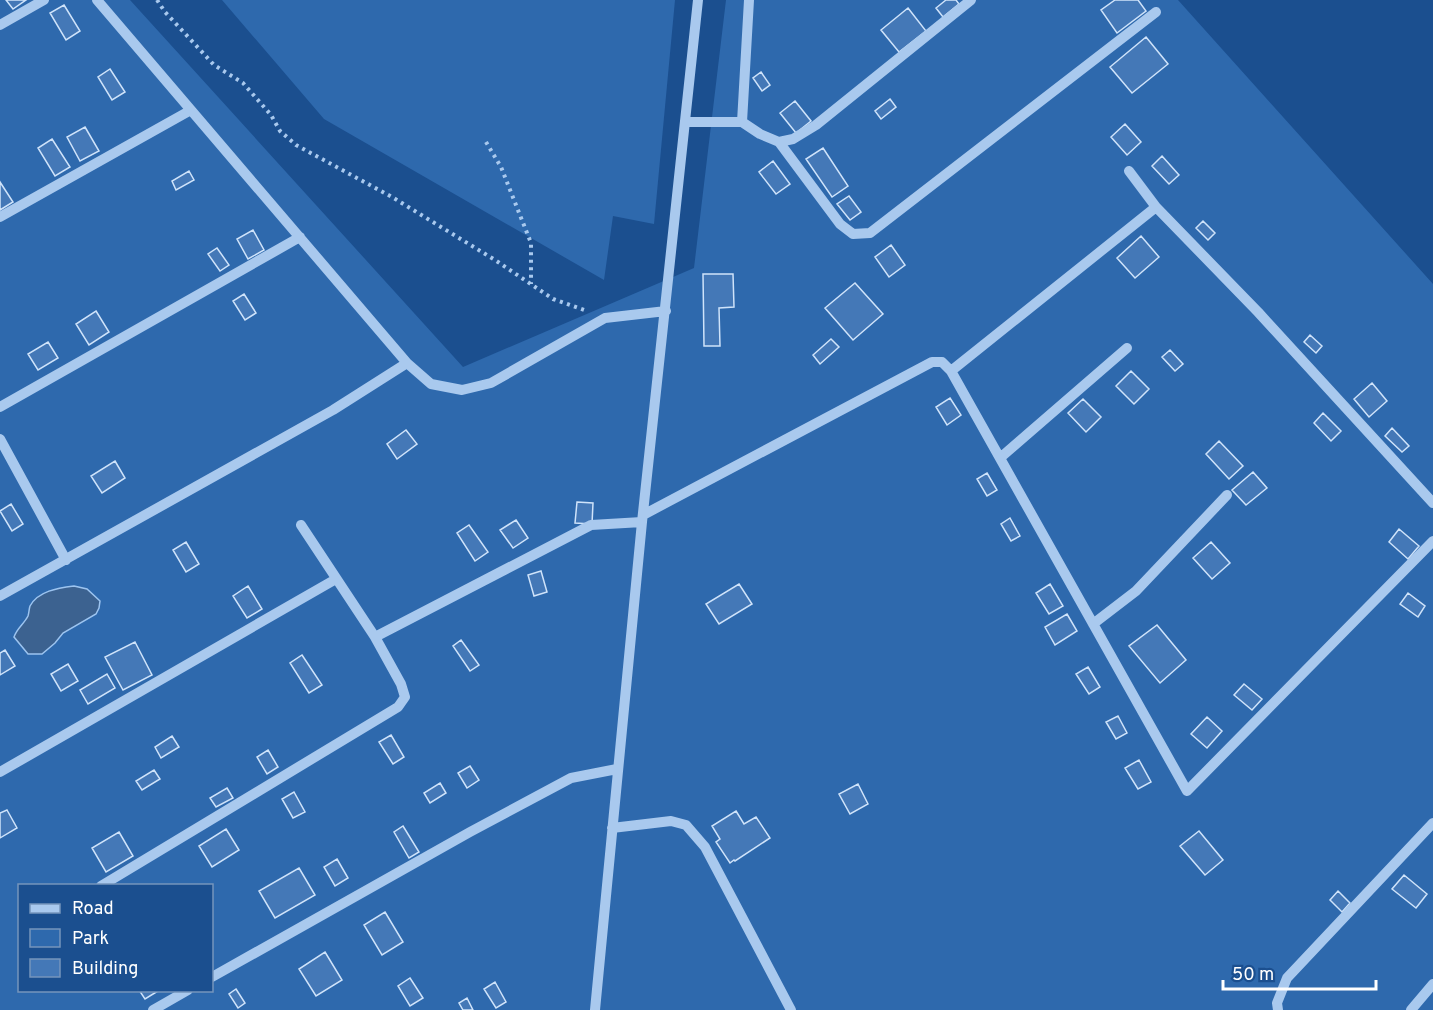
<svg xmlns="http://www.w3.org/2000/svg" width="1433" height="1010" font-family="Overpass,sans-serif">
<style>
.green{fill:#2e69ad;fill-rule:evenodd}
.water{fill:#3c6290;stroke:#9cc4f0;stroke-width:1.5}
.building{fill:#4478b7;stroke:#cfe3fa;stroke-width:1.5}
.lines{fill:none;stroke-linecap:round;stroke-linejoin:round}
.path{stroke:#a9c9ee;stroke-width:4;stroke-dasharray:3 4.5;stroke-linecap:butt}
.minor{stroke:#a9c9ee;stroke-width:10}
</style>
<rect width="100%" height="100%" fill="#1b4f8f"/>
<path class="green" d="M0 0H130L463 367 694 268 726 0H1178L1433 284V1010H0ZM20 886H212V990H20Z
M222 0H675L654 224 613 216 604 280 324 119Z"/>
<path class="water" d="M74 586 87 589 100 601 99 608 96 614 63 633 55 643 42 654H28L14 637C17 628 24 624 28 616 29 613 29 609 30 606 38 591 58 588 74 586Z"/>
<path class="building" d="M6 0H26L13 9Z
M946 0H956L959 4 943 17 936 8Z
M1115 0H1138L1146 11 1117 33 1101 10Z
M64 5 80 31 66 40 50 13Z
M908 8 926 31 899 52 881 30Z
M1146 37 1168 64 1132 93 1110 67Z
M110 69 125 92 112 100 98 77Z
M761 72 770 85 762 91 753 78Z
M890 99 896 107 881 119 875 111Z
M795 101 811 121 796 133 780 113Z
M1125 124 1141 142 1127 155 1111 137Z
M85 127 99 151 80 161 67 137Z
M52 139 70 167 55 176 38 148Z
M823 148 848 186 832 197 806 159Z
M1162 156 1179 175 1169 184 1152 166Z
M773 161 790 184 776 194 759 172Z
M189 171 194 180 176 190 172 181Z
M0 182 13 202 0 210Z
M849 196 861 212 850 220 837 204Z
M1203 221 1215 233 1208 240 1196 228Z
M253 230 264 250 248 259 237 239Z
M1141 236 1159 257 1135 278 1117 258Z
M891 245 905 265 889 277 875 257Z
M217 248 229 265 220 271 208 254Z
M703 274H733L734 307 719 308 720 346H704Z
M855 283 883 314 853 340 825 308Z
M244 294 256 313 245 320 233 301Z
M96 311 109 332 89 345 76 324Z
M1310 335 1322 346 1316 353 1304 342Z
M831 339 839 347 820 364 813 355Z
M48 342 58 358 38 370 28 354Z
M1170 350 1183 364 1175 371 1162 357Z
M1131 371 1149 389 1134 404 1116 386Z
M1372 383 1387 401 1369 417 1354 399Z
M950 398 961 415 947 425 936 407Z
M1083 399 1101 417 1086 432 1068 413Z
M1323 413 1341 431 1331 441 1314 423Z
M1392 428 1409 446 1402 452 1385 436Z
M406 430 417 444 397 459 387 444Z
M1219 441 1243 466 1229 479 1206 454Z
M115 461 125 478 102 493 91 476Z
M1253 472 1267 488 1246 505 1232 490Z
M987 473 997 490 987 496 977 479Z
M577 502 593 503 592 524 575 523Z
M11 504 23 524 12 531 0 511Z
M1010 518 1020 536 1011 541 1001 524Z
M516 520 528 538 513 548 500 530Z
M469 525 488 552 475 561 457 533Z
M1399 529 1419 546 1408 559 1389 542Z
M186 542 199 564 186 572 173 550Z
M1211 542 1230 563 1212 579 1193 558Z
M541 571 547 592 534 596 528 575Z
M739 584 752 604 719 624 706 604Z
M1050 584 1063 606 1049 614 1036 593Z
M248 586 262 609 247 618 233 596Z
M1408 593 1425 606 1418 617 1400 604Z
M1067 614 1077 631 1055 645 1045 627Z
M1157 625 1186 660 1160 683 1129 646Z
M461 640 479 665 470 671 453 646Z
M135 642 152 675 123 690 105 657Z
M5 650 15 666 0 675V653Z
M302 655 322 685 309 693 290 663Z
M68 664 78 681 61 691 51 674Z
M1088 667 1100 687 1089 694 1076 674Z
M107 674 115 688 88 704 80 690Z
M1244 684 1262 699 1252 710 1234 695Z
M1118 716 1127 733 1116 739 1106 722Z
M1207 717 1222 731 1207 748 1191 734Z
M391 735 404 757 393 764 379 742Z
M172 736 179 747 161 758 155 747Z
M268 750 278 767 267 774 257 757Z
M1139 760 1151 782 1138 789 1125 768Z
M470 766 479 780 467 788 458 773Z
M154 770 160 779 142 790 136 781Z
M440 783 446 793 430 803 424 793Z
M858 784 868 804 850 814 839 794Z
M227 788 233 798 216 807 210 798Z
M294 792 305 812 293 818 282 799Z
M7 810 17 828 0 838V813Z
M736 811 744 824 756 817 770 838 735 861 734 860 730 863 716 842 720 839 712 826Z
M403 826 419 852 409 858 394 832Z
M226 829 239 850 212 867 199 846Z
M1199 831 1223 860 1205 875 1180 846Z
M119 832 133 856 106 872 92 848Z
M337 859 348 878 335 886 324 867Z
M299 868 315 895 275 918 259 891Z
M1404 875 1427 894 1416 908 1392 889Z
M1338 891 1350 903 1342 912 1330 900Z
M385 912 403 942 382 955 364 925Z
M325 952 342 980 316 996 299 969Z
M410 978 423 998 410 1006 398 986Z
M495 982 506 1002 496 1008 484 989Z
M236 989 245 1003 238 1008 229 994Z
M139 990H158V991L145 999Z
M467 998 473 1010H463L459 1003Z"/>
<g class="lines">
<path class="path" d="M157 0 165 12 214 65 243 83 271 115 280 131 296 145 392 197 495 260 553 299 587 311
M486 142 501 167 531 243V284"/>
<path class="minor" d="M97 0 407 363 431 384 462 390 491 383 605 318 666 311
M0 25 44 0
M685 122H742L760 134 779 142 793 139 816 125 971 0
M742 122 749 0
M779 142 840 224 853 234 870 233 1156 12
M1129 171 1156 207 1258 312 1433 503
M0 217 191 110
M951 371 1156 207
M0 407 300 237
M0 439 66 560
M1000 458 1127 348
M643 515 932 362H942L951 371 1187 791 1433 541
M0 596 333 410 407 363
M1093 624 1136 591 1227 495
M375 637 591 525 642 522
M0 772 336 579
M612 828 671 821 686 825 705 847 791 1010
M101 886 398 707 405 697 401 684 375 637 301 525
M212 977 470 832 571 778 617 769
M153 1010 188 990
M595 1010 642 522 698 0
M1278 1010 1277 1003 1287 978 1433 823
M1411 1010 1433 984"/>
</g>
<rect x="18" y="884" width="195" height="108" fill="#1b4f8f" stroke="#7695bc" stroke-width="1.5"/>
<rect x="30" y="904" width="30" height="9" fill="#a9c9ee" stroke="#7695bc" stroke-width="1.5"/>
<text x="72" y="914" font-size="18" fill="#ffffff">Road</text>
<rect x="30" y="929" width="30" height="18" fill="#2e69ad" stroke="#7695bc" stroke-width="1.5"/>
<text x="72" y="944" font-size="18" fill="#ffffff">Park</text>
<rect x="30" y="959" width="30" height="18" fill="#4478b7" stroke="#7695bc" stroke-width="1.5"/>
<text x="72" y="974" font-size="18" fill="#ffffff">Building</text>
<path d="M1223 980v9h153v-9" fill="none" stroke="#ffffff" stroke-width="3"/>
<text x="1232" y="980" font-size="18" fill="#ffffff" stroke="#1b4f8f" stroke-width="4.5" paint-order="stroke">50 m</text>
</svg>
